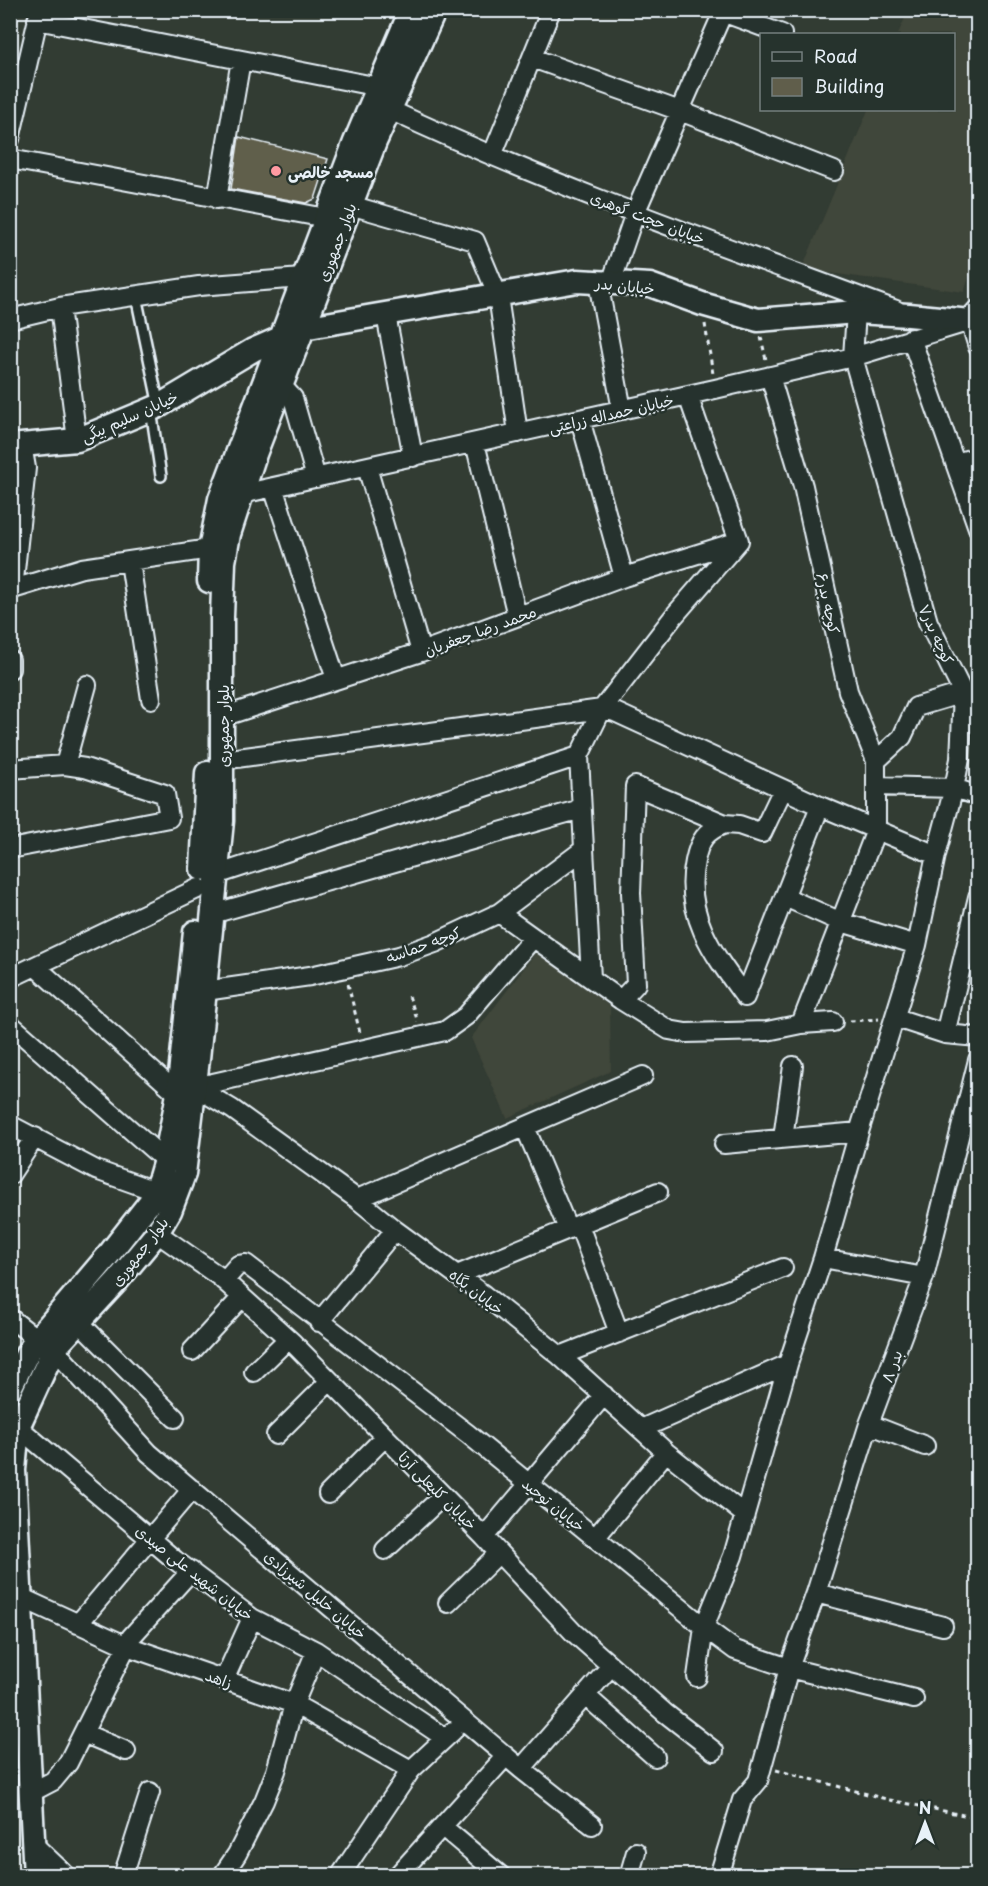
<svg xmlns="http://www.w3.org/2000/svg" width="988" height="1886" font-family="'Playpen Sans','Playpen Sans Arabic',sans-serif">
<style>
.built{fill:#40463a}
.building{fill:#605e4b;stroke:#e8f1f8;stroke-width:1.5}
.lines{fill:none;stroke-linecap:round;stroke-linejoin:round}
.service-casing{stroke:#e8f1f8;stroke-width:14}
.minor-casing{stroke:#e8f1f8;stroke-width:22}
.tertiary-casing{stroke:#e8f1f8;stroke-width:27}
.path{stroke:#e8f1f8;stroke-width:3;stroke-dasharray:4.5 4.5;stroke-linecap:butt}
.service{stroke:#26332d;stroke-width:9}
.minor{stroke:#26332d;stroke-width:18}
.tertiary{stroke:#26332d;stroke-width:22}
.poi-dot{fill:#ff9aa2;stroke:#26332d;stroke-width:2}
.labels{text-anchor:middle;dominant-baseline:central;stroke-width:5;stroke-linejoin:round;paint-order:stroke}
.poi-label{font-size:15px;font-weight:bold;fill:#e8f1f8;stroke:#26332d;text-anchor:start}
.street-label{font-size:15px;fill:#e8f1f8;stroke:#26332d}
</style>
<rect width="100%" height="100%" fill="#323c33"/>
<filter id="ink" filterUnits="userSpaceOnUse"><feTurbulence type="fractalNoise" baseFrequency=".0167" numOctaves="2"/><feDisplacementMap in="SourceGraphic" scale="12" xChannelSelector="R" yChannelSelector="G"/><feConvolveMatrix kernelMatrix="1 2 1 2 8 2 1 2 1" color-interpolation-filters="sRGB"/></filter>
<g filter="url(#ink)">
<path class="built" d="M908 11H977L978 250 964 292 802 269 868 110H954V34H898Z
M538 950 610 1007 611 1071 507 1118 471 1038Z"/>
<path class="building" d="M239 137 328 159 315 199 306 203 231 189Z"/>
<g class="lines">
<defs>
<path id="service" d="M136 296 159 406
M151 410 161 476"/>
<path id="minor" d="M717 10 782 34
M37 20 379 87
M532 58 680 111 834 171
M390 110C554 187 726 247 896 310
M10 139 40 10
M492 156 551 10
M10 159 326 218
M217 199 241 60
M350 205 475 241 498 296 518 433
M598 282 622 410
M611 283 635 213 724 10
M60 307 77 440
M386 315 413 457
M10 319 60 307 199 286 302 278
M970 321 978 347
M911 338 978 528
M770 376 803 486 848 691 876 761V830L801 1024
M282 386 293 398 316 478
M688 396 739 541
M580 419 624 577
M475 443 517 616
M955 463 978 481
M955 463 978 457
M367 467 421 652
M273 487 336 679
M242 494 715 389 853 357 964 323
M130 562 151 699
M13 589 26 468 22 445
M10 590 82 568 210 549
M10 660V669
M222 717 421 652 624 577 739 541
M222 760 602 709 615 712 820 806 936 855
M876 761 902 737 916 707 963 693
M65 765 87 685
M10 769 65 765 85 768 165 794 169 818 10 849
M876 786 954 788 978 796
M725 824C705 831 699 841 695 861 683 915 715 956 745 997
M216 875 579 756
M785 897 841 922 917 945
M499 913 621 1000 669 1030 686 1033 767 1031 801 1024 833 1022
M212 914 581 809
M35 966 178 1094
M10 978 199 888
M591 978 579 756 602 709 674 616 738 542
M205 991 310 976 399 956 435 943 499 913 583 850
M745 997 820 806
M621 1000 636 984 631 893 635 786 725 824 739 825 762 833 783 789
M896 1018 945 1034 978 1037
M10 1024 165 1160
M945 1034 978 897
M195 1087 232 1109 357 1199 395 1230 484 1295 560 1356 666 1452 745 1515
M195 1087 445 1031 466 1016 533 938
M10 1125 96 1170 155 1191
M525 1127 568 1229
M783 1138 793 1066
M724 1144 859 1132
M10 1175 35 1137
M357 1199 643 1076
M579 1225 619 1333
M157 1233 220 1277 293 1343 484 1537 573 1632 665 1713 714 1751
M823 1258 924 1277
M457 1275 658 1192
M224 1281 238 1265 246 1264 468 1434 704 1627 735 1650 789 1668 914 1699
M10 1318 37 1339
M319 1322 395 1230
M80 1323 175 1418
M54 1349 149 1453 521 1769 592 1825
M192 1351 242 1297
M560 1356 783 1268
M254 1372 288 1339
M869 1424 925 1446
M18 1427 175 1560 252 1618 316 1651 445 1738
M641 1429 788 1364
M276 1435 330 1381
M328 1494 385 1437
M484 1537 604 1395
M595 1538 666 1452
M385 1550 443 1496
M816 1593 943 1626
M20 1597 127 1646 294 1704 411 1770
M448 1603 499 1553
M78 1624 192 1489
M697 1677 704 1627 733 1556 788 1364 823 1258 859 1132 917 945 936 855 954 788 960 759 963 693 928 622 853 357 856 312
M224 1680 252 1618
M585 1695 655 1757
M83 1733 126 1751
M521 1769 611 1666
M30 1793 53 1781 68 1763 131 1637 191 1571
M443 1827 501 1876
M33 1844 67 1876
M123 1876 150 1792
M222 1876 237 1854 264 1801 276 1771 294 1704 316 1651
M340 1876 411 1770 453 1731
M397 1876 506 1756
M629 1876 636 1852
M719 1876 742 1800 758 1781 789 1668 816 1593 869 1424 924 1277 978 1060"/>
<path id="tertiary" d="M10 446 77 440 159 406 253 350 303 328 577 281 650 285 702 304 758 320 856 312 909 315 970 321 978 312
M209 581 210 549 220 499 355 142 411 10
M202 869 207 773
M10 1388 28 1352 37 1339 106 1258 150 1202 160 1177 165 1160 178 1094 195 932
M35 1876 14 1470 18 1427 54 1349 117 1281 157 1233 170 1211 184 1174 198 1059 222 821V617L224 562 229 534 255 454 375 142 435 10"/>
</defs>
<use href="#service" class="service-casing"/>
<use href="#minor" class="minor-casing"/>
<use href="#tertiary" class="tertiary-casing"/>
<path class="path" d="M705 324 713 374
M761 337 766 360
M348 984 360 1033
M409 996 418 1022
M850 1021 879 1019
M776 1770 890 1800 978 1818"/>
<use href="#service" class="service"/>
<use href="#minor" class="minor"/>
<use href="#tertiary" class="tertiary"/>
</g>
</g>
<circle class="poi-dot" cx="276" cy="171" r="6"/>
<g class="labels">
<g class="poi-label">
<text x="288" y="171">مسجد خالصی</text>
</g>
<g class="street-label">
<text transform="translate(648 217) rotate(21)">خیابان حجت گوهری</text>
<text transform="translate(336 242) rotate(-69)">بلوار جمهوری</text>
<text transform="translate(625 285) rotate(6)">خیابان بدر</text>
<text transform="translate(611 413) rotate(-13)">خیابان حمداله زراعتی</text>
<text transform="translate(129 416) rotate(-24)">خیابان سلیم بیگی</text>
<text transform="translate(829 603) rotate(78)">کوچه بدر۶</text>
<text transform="translate(480 630) rotate(-20)">محمد رضا جعفریان</text>
<text transform="translate(937 634) rotate(66)">کوچه بدر۷</text>
<text transform="translate(222 726) rotate(-90)">بلوار جمهوری</text>
<text transform="translate(423 944) rotate(-20)">کوچه حماسه</text>
<text transform="translate(139 1251) rotate(-52)">بلوار جمهوری</text>
<text transform="translate(477 1291) rotate(38)">خیابان پگاه</text>
<text transform="translate(891 1366) rotate(-70)">بدر ۸</text>
<text transform="translate(438 1490) rotate(45)">خیابان کلبعلی آرتا</text>
<text transform="translate(554 1504) rotate(39)">خیابان توحید</text>
<text transform="translate(195 1572) rotate(38)">خیابان شهید علی صیدی</text>
<text transform="translate(316 1594) rotate(40)">خیابان خلیل شیرزادی</text>
<text transform="translate(219 1678) rotate(19)">زاهد</text>
</g>
</g>
<rect width="988" height="1886" fill="none" stroke="#26332d" stroke-width="36"/>
<rect x="18" y="18" width="952" height="1850" fill="none" stroke="#e8f1f8" stroke-width="2" filter="url(#ink)"/>
<rect x="760" y="33" width="195" height="78" fill="#26332d" stroke="#747f7e" stroke-width="1.5"/>
<rect x="772" y="52" width="30" height="9" fill="#26332d" stroke="#747f7e" stroke-width="1.5"/>
<text x="814" y="63" font-size="18" fill="#e8f1f8">Road</text>
<rect x="772" y="78" width="30" height="18" fill="#605e4b" stroke="#747f7e" stroke-width="1.5"/>
<text x="814" y="93" font-size="18" fill="#e8f1f8">Building</text>
<g transform="translate(925 1823)" stroke="#26332d" stroke-width="4.5" paint-order="stroke">
<path d="M0-4.5L10 22L0 15L-10 22Z" fill="#e8f1f8"/>
<text y="-9" font-size="16" font-weight="bold" text-anchor="middle" fill="#e8f1f8">N</text>
</g>
</svg>
